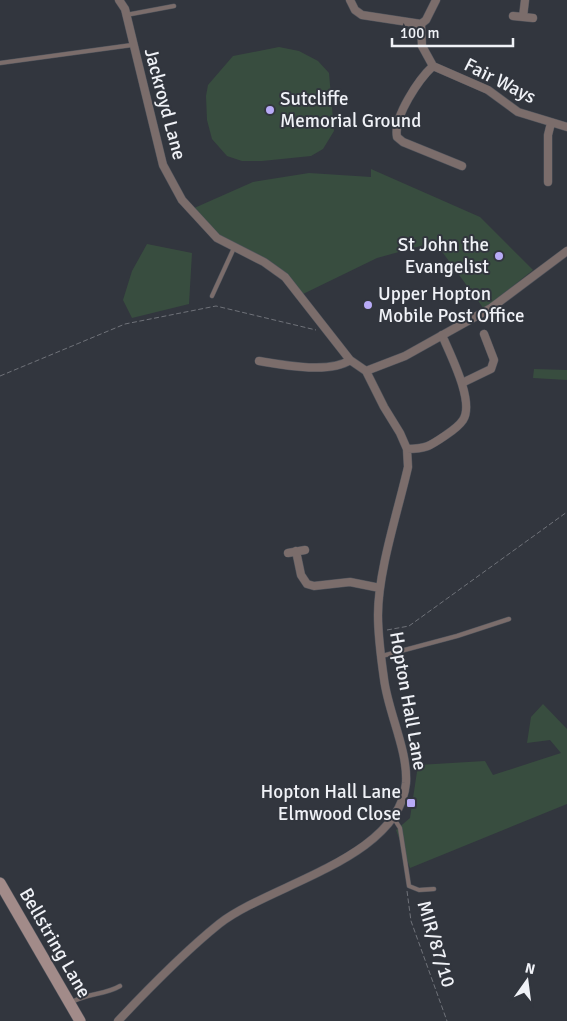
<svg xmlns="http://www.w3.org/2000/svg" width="567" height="1021" font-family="Signika,sans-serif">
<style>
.green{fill:#384d3f}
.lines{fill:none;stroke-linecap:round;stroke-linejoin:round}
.lane-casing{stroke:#50545c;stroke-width:5}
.street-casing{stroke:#50545c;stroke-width:9}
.secondary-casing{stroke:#50545c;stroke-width:12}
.path{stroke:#6f7279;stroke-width:1;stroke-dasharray:5 2.5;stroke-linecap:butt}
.lane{stroke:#7b6d6b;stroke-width:4}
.street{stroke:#7b6d6b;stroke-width:8}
.secondary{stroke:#a28b89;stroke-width:11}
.poi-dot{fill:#b8abf7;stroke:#32363e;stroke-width:2}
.labels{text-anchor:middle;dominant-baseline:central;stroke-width:4;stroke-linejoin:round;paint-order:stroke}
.street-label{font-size:19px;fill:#f0f2f7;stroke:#32363e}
.poi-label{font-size:19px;fill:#f0f2f7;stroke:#32363e;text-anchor:start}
</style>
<rect width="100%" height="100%" fill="#32363e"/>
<path class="green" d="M279 47 299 51 318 61 329 73 334 131 323 149 311 156 262 161H242L227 156 212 139 207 120 206 96 208 85 233 56Z
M371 169 480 217 533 270 484 309 435 242 377 258 303 294 276 266 220 236 192 209 253 182 309 173 371 177Z
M147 244 192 253 189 304 132 318 123 300 132 271Z
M534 369 567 370V380L533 378Z
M543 704 567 729V804L410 868 396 830 410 818 418 765 485 761 493 775 561 753 550 740 527 743 531 717Z"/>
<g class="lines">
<defs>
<path id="lane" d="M126 15 174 6
M0 63 132 45
M212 296 234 248
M382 656 457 636 509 619
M393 817 400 828 409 886 419 890 434 889
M72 1002C88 993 105 995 120 986"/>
<path id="street" d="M119 0 125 9 163 165 182 200 217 238 264 262 285 277 350 360 366 371
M350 0 355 10 362 15 421 24 426 20 436 0
M513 16 533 18
M523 17 525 0
M421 24 422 46 433 66 488 90 518 112 567 127
M433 66C419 79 393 117 397 137L403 142 462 166
M548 182V135L551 123
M259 361C283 365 330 374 350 360
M366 371 405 356 491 308 567 251
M462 383 491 369 494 360 484 334
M407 449C426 449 430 446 446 435 452 431 459 426 463 420 475 402 450 354 442 335
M296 551 301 575 307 584 314 586 350 582 380 588
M288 553 305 550
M118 1021C150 987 183 953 219 924 270 884 399 859 406 783 408 750 388 712 384 679 381 658 378 636 378 615 378 571 398 511 408 467L407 449 400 433 384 407 366 371"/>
<path id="secondary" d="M0 883 80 1021"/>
</defs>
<use href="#lane" class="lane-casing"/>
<use href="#street" class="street-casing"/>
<use href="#secondary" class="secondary-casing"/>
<path class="path" d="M0 376 125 324 216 306 316 330
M387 630 409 626 567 512
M407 891 411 921 447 1021"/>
<use href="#lane" class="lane"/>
<use href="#street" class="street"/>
<use href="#secondary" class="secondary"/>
</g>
<g class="poi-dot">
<circle cx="270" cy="110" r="5"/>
<circle cx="499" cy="256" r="5"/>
<circle cx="368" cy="305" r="5"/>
<rect x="406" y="798" width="10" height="10" rx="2.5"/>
</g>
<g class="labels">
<g class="street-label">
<text transform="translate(500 81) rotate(27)">Fair Ways</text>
<text transform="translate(165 104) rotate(75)">Jackroyd Lane</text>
<text transform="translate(408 701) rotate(80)">Hopton Hall Lane</text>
<text transform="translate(55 943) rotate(60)">Bellstring Lane</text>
<text transform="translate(436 944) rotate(73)">MIR/87/10</text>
</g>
<g class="poi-label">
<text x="280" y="99">Sutcliffe<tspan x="280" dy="22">Memorial Ground</tspan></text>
<text x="489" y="245" text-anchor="end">St John the<tspan x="489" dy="22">Evangelist</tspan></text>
<text x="378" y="294">Upper Hopton<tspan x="378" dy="22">Mobile Post Office</tspan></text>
<text x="401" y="792" text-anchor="end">Hopton Hall Lane<tspan x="401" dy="22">Elmwood Close</tspan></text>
</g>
</g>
<g transform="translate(527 981) rotate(14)" stroke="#32363e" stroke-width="4" paint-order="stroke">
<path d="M0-4L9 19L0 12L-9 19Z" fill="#f0f2f7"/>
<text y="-8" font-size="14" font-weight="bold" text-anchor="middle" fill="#f0f2f7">N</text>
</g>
<path d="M392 38v8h121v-8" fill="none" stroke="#f0f2f7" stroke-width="2.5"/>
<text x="400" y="38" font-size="15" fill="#f0f2f7" stroke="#32363e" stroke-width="4" paint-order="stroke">100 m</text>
</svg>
